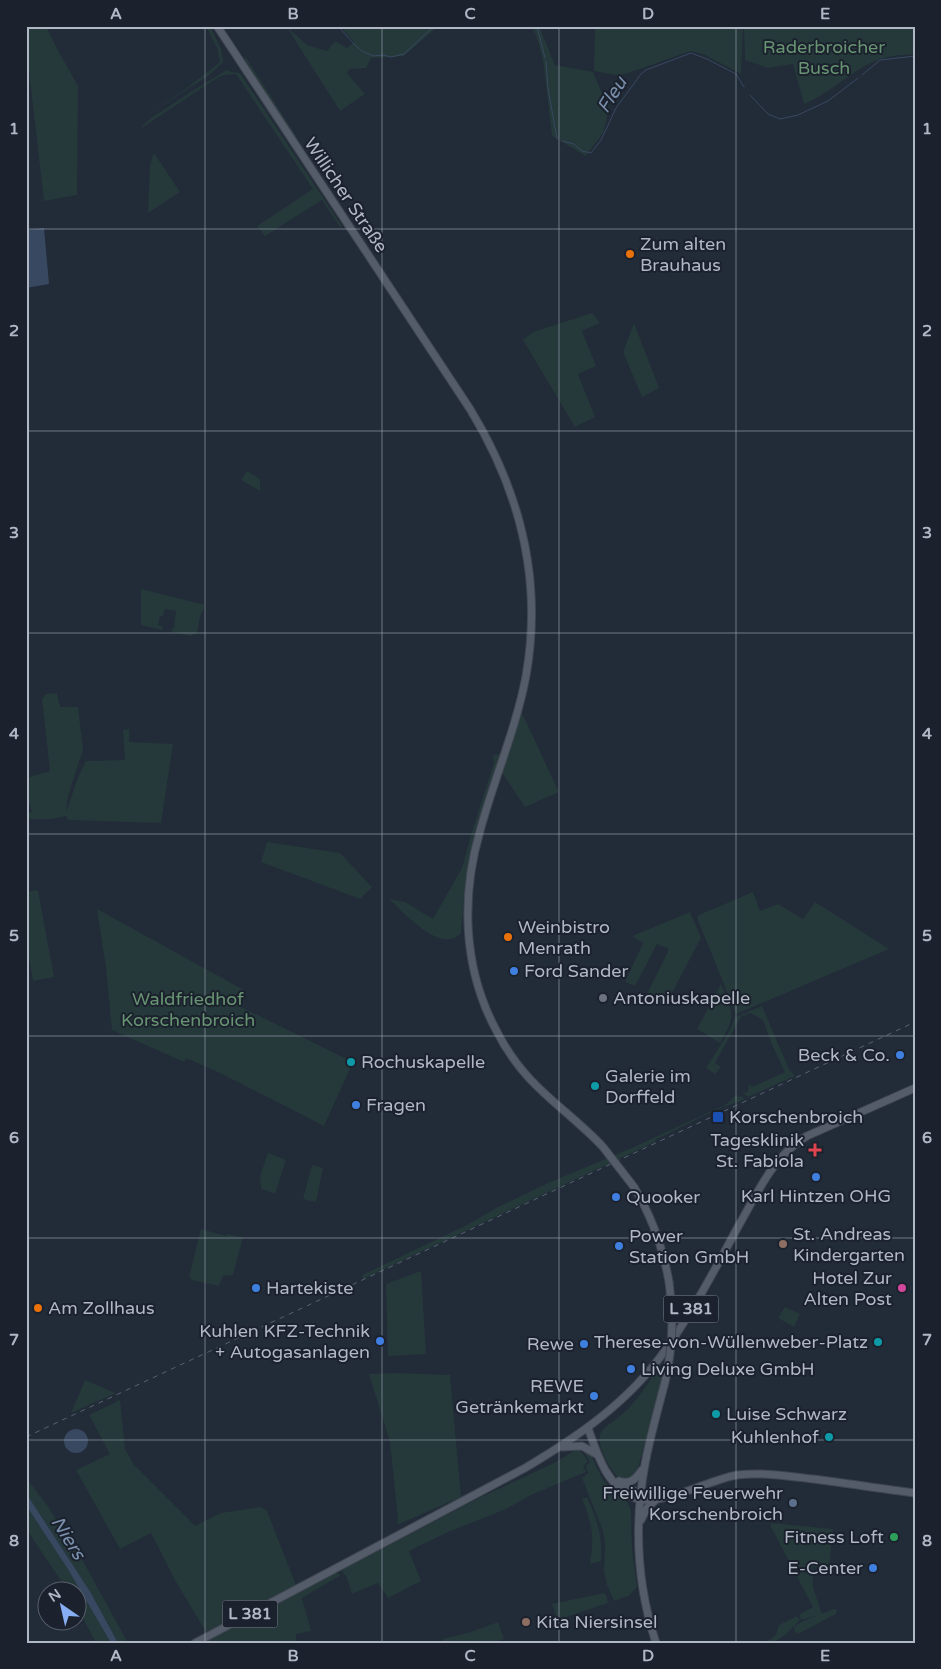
<svg xmlns="http://www.w3.org/2000/svg" width="941" height="1669" font-family="'Varela Round',sans-serif">
<style>
.green{fill:#25383a}
.water{fill:#384861}
.lines{fill:none;stroke-linecap:round;stroke-linejoin:round}
.stream{stroke:#384861;stroke-width:1}
.major-casing{stroke:#3f4652;stroke-width:9}
.major{stroke:#535c68;stroke-width:7}
.rail{stroke:#57616f;stroke-width:1;stroke-dasharray:5 5;stroke-linecap:butt}
.major-bridge-casing{stroke:#3f4652;stroke-width:9;stroke-linecap:butt}
.major-bridge{stroke:#535c68;stroke-width:7}
.grid{fill:none;stroke:#b0b7c5;stroke-width:1;stroke-opacity:0.55}
.food-dot{fill:#e8710a;stroke:#1b222d;stroke-width:2}
.shop-dot{fill:#3f7fe0;stroke:#1b222d;stroke-width:2}
.worship-dot{fill:#6b7280;stroke:#1b222d;stroke-width:2}
.culture-dot{fill:#0f9aa8;stroke:#1b222d;stroke-width:2}
.transit-dot{fill:#1a4fb4;stroke:#1b222d;stroke-width:2}
.health-dot{fill:#e0444e;stroke:#1b222d;stroke-width:2}
.education-dot{fill:#8d6e63;stroke:#1b222d;stroke-width:2}
.hotel-dot{fill:#d1479c;stroke:#1b222d;stroke-width:2}
.service-dot{fill:#5c6f8a;stroke:#1b222d;stroke-width:2}
.leisure-dot{fill:#2e9e5b;stroke:#1b222d;stroke-width:2}
.labels{text-anchor:middle;dominant-baseline:central;stroke-width:4;stroke-linejoin:round;paint-order:stroke}
.shield{fill:#1b222d;stroke:#838a97;stroke-width:1}
.shield-label{font-size:16px;font-weight:bold;fill:#b0b7c5}
.park-label{font-size:18px;fill:#689473;stroke:#1b222d}
.street-label{font-size:18px;fill:#b0b7c5;stroke:#1b222d}
.poi-label{font-size:18px;fill:#b0b7c5;stroke:#1b222d;text-anchor:start}
.water-label{font-size:19px;font-style:italic;fill:#798eab;stroke:#1b222d}
.neatline{fill:none;stroke:#b0b7c5;stroke-width:2}
.grid-label{font-size:16px;text-anchor:middle;font-weight:bold;fill:#b0b7c5}
</style>
<rect width="100%" height="100%" fill="#222b38"/>
<path class="green" d="M26 26H46L55 45 78 86 77 195 44 201 26 45Z
M206 26H210L221 49 223 62 208 76 144 117 187 88 220 62 217 48Z
M286 26 307 45 327 51 335 41 347 48 354 42 340 26H441L435 29 404 56 371 58 366 68 350 69 347 73 365 94 340 111Z
M532 26H539L555 65 593 72 609 110 603 133 586 156 552 136 543 60 537 38Z
M595 26H743L741 74 703 54 691 51 625 74 616 75 594 71Z
M744 26H915V54C905 55 894 55 884 58 855 66 832 93 804 104L793 64 768 68 745 60Z
M245 56 296 136 293 137 245 62Z
M227 70 231 72 240 73 342 226 340 227 322 200 265 236 257 226 313 189 236 74 224 75 217 78 143 127 142 126 151 118 194 90Z
M154 153 180 192 148 213 150 165Z
M592 313 600 323 582 331 596 366 578 374 595 417 575 427 523 340 533 332Z
M634 323 659 388 642 397 623 352Z
M247 471 260 479V491L241 480Z
M141 589 205 605 200 617 197 633 191 636 172 632V628H174L176 611 165 609 163 616H160L158 625 163 627 162 630 141 625Z
M57 693 60 707H78L83 750 68 796 66 812 78 777 86 761 125 760 123 730 129 729V742L173 744 161 823 68 820 66 816 52 819H26V814L32 812 26 793V778L50 771 42 699 46 694Z
M521 711 559 792 525 807 502 773Z
M501 754 473 848 465 887 461 933C441 955 404 913 389 899L405 902 433 919 462 868 474 825 494 763 493 755Z
M267 842 340 853 372 887 360 899 261 862Z
M38 890 54 977 33 981 26 940V892Z
M753 892 760 911 778 904 803 919 815 902 889 949 736 1014 697 918 699 915Z
M97 909 244 990 237 1005 353 1062 324 1126 220 1073 186 1058 184 1062 112 1030 106 968Z
M690 912 701 938 666 1004 663 1005 646 996 669 949 657 944 635 986 625 982 643 943 632 936Z
M721 984C733 1012 737 1015 720 1043L697 1029Z
M762 1006 789 1069 795 1076 748 1097 743 1093 744 1092 746 1093 749 1089 748 1087 749 1084 752 1087 785 1072 772 1045 763 1020 750 1013 746 1014 745 1016 742 1015 715 1063 721 1067 715 1074 706 1068 730 1030 735 1017Z
M737 1095 739 1097 741 1096 745 1099 716 1110 655 1140V1142L363 1279 362 1275 467 1225 498 1207 548 1183 634 1147 720 1107H722C729 1103 732 1097 737 1095Z
M268 1153 286 1160 275 1194 261 1189 260 1176Z
M312 1165 323 1168 316 1202 303 1199Z
M201 1229 226 1236 227 1234 243 1237 233 1275 223 1276 219 1286 192 1280 189 1277Z
M421 1271 426 1354 388 1356 386 1284Z
M785 1307 800 1314 794 1327 778 1318Z
M657 1370H664L658 1399 639 1464 636 1474 632 1479H620C611 1472 593 1442 602 1431 606 1425 615 1421 620 1416 635 1404 646 1386 657 1370Z
M398 1373 450 1375 461 1497 397 1525 398 1520 390 1442 369 1374Z
M85 1380 116 1393 71 1413Z
M120 1400 125 1449 134 1465 195 1526 221 1513 261 1507 267 1511 296 1585 206 1632 176 1582 151 1533 120 1549 76 1470 110 1454 89 1415Z
M582 1449 590 1453 603 1480 627 1502 631 1510 632 1549 637 1587 628 1596 614 1601 607 1585 604 1571 605 1545 603 1531 582 1478 588 1473 586 1466 590 1462Z
M580 1450 588 1461 583 1466 586 1472 533 1494 504 1510 448 1532 409 1551 421 1581 388 1598 378 1583 352 1594 347 1578 342 1571 346 1567 374 1553 477 1499 554 1463 574 1451Z
M26 1478 48 1506 68 1540 83 1561 128 1643H118L91 1593 26 1493Z
M587 1497C597 1520 603 1536 601 1561L590 1564C594 1537 593 1525 582 1499Z
M26 1505 69 1571 111 1643H96L78 1609V1592L68 1591 26 1529Z
M771 1523 833 1529 829 1568 812 1567 813 1588 822 1614 801 1620 799 1615 813 1607 771 1527Z
M334 1572 341 1575 302 1598 311 1631 296 1634V1643H201Z
M604 1593 606 1595 608 1603 557 1620 552 1604Z
M833 1609 837 1610 836 1614 798 1634 795 1632 794 1627C804 1618 821 1615 833 1609Z
M797 1616 800 1620C791 1629 780 1643 767 1643L766 1642 775 1636 779 1625Z
M498 1622 504 1639 493 1643H441L443 1639 471 1632Z"/>
<path class="water" d="M44 228 49 284 26 288V230Z
M64 1441a12 12 0 1 1 24 0a12 12 0 1 1-24 0Z
M26 1493 91 1593 118 1643H111L69 1571 26 1505Z"/>
<g class="lines">
<path class="stream" d="M338 26 354 44 362 51 373 56 383 55 391 57 404 54 434 26
M537 26 545 58
M546 61 548 88 557 139
M862 75 880 60 915 56
M750 95 768 114 780 119 798 115 828 101 858 78
M562 141 574 144 582 151 591 153 601 140 616 108 641 74 646 70 691 53 707 59 736 74 744 87"/>
<defs>
<path id="major" d="M217 26 470 409C520 491 543 580 526 676 516 729 494 779 480 831 461 896 463 967 495 1028 504 1046 515 1063 529 1078 552 1103 580 1122 603 1147
M634 1187C652 1217 663 1248 669 1282
M588 1428C597 1454 607 1487 635 1498 658 1508 711 1479 737 1475 763 1472 788 1476 813 1479 847 1483 881 1489 915 1493
M562 1447 582 1446 596 1454
M619 1481C630 1485 636 1479 642 1470
M622 1486 644 1495
M641 1520 647 1508 656 1500
M195 1643 525 1468C579 1436 630 1401 666 1349 694 1310 716 1267 739 1225 758 1192 773 1156 807 1136L915 1088
M656 1643C637 1585 634 1524 645 1464 650 1437 658 1409 665 1382"/>
</defs>
<use href="#major" class="major-casing"/>
<use href="#major" class="major"/>
<path class="rail" d="M26 1437 915 1022"/>
<defs>
<path id="major-bridge" d="M603 1147 634 1187
M665 1382C673 1348 674 1316 669 1282"/>
</defs>
<use href="#major-bridge" class="major-bridge-casing"/>
<use href="#major-bridge" class="major-bridge"/>
</g>
<path class="grid" d="M205 26V1643M382 26V1643M559 26V1643M736 26V1643M26 229H915M26 431H915M26 633H915M26 834H915M26 1036H915M26 1238H915M26 1440H915"/>
<g class="food-dot">
<circle cx="630" cy="254" r="5"/>
<circle cx="508" cy="937" r="5"/>
<circle cx="38" cy="1308" r="5"/>
</g>
<g class="shop-dot">
<circle cx="514" cy="971" r="5"/>
<circle cx="900" cy="1055" r="5"/>
<circle cx="356" cy="1105" r="5"/>
<circle cx="816" cy="1177" r="5"/>
<circle cx="616" cy="1197" r="5"/>
<circle cx="619" cy="1246" r="5"/>
<circle cx="256" cy="1288" r="5"/>
<circle cx="380" cy="1341" r="5"/>
<circle cx="584" cy="1344" r="5"/>
<circle cx="631" cy="1369" r="5"/>
<circle cx="594" cy="1396" r="5"/>
<circle cx="873" cy="1568" r="5"/>
</g>
<circle class="worship-dot" cx="603" cy="998" r="5"/>
<g class="culture-dot">
<circle cx="351" cy="1062" r="5"/>
<circle cx="595" cy="1086" r="5"/>
<circle cx="878" cy="1342" r="5"/>
<circle cx="716" cy="1414" r="5"/>
<circle cx="829" cy="1437" r="5"/>
</g>
<rect class="transit-dot" x="712" y="1111" width="12" height="12" rx="2.5"/>
<path class="health-dot" d="M812.5 1142.5h5v5h5v5h-5v5h-5v-5h-5v-5h5z"/>
<g class="education-dot">
<circle cx="783" cy="1244" r="5"/>
<circle cx="526" cy="1622" r="5"/>
</g>
<circle class="hotel-dot" cx="902" cy="1288" r="5"/>
<circle class="service-dot" cx="793" cy="1503" r="5"/>
<circle class="leisure-dot" cx="894" cy="1537" r="5"/>
<g class="labels">
<g class="shield">
<rect x="663.5" y="1295.5" width="55" height="27" rx="4"/>
<rect x="222.5" y="1600.5" width="55" height="27" rx="4"/>
</g>
<g class="shield-label">
<text x="691" y="1309">L 381</text>
<text x="250" y="1614">L 381</text>
</g>
<g class="park-label">
<text x="824" y="47">Raderbroicher<tspan x="824" dy="21">Busch</tspan></text>
<text x="188" y="999">Waldfriedhof<tspan x="188" dy="21">Korschenbroich</tspan></text>
</g>
<g class="street-label">
<text transform="translate(346 195) rotate(56)">Willicher Straße</text>
</g>
<g class="poi-label">
<text x="640" y="244">Zum alten<tspan x="640" dy="21">Brauhaus</tspan></text>
<text x="518" y="927">Weinbistro<tspan x="518" dy="21">Menrath</tspan></text>
<text x="524" y="971">Ford Sander</text>
<text x="613" y="998">Antoniuskapelle</text>
<text x="890" y="1055" text-anchor="end">Beck &amp; Co.</text>
<text x="361" y="1062">Rochuskapelle</text>
<text x="605" y="1076">Galerie im<tspan x="605" dy="21">Dorffeld</tspan></text>
<text x="366" y="1105">Fragen</text>
<text x="729" y="1117">Korschenbroich</text>
<text x="804" y="1140" text-anchor="end">Tagesklinik<tspan x="804" dy="21">St. Fabiola</tspan></text>
<text x="816" y="1196" text-anchor="middle">Karl Hintzen OHG</text>
<text x="626" y="1197">Quooker</text>
<text x="793" y="1234">St. Andreas<tspan x="793" dy="21">Kindergarten</tspan></text>
<text x="629" y="1236">Power<tspan x="629" dy="21">Station GmbH</tspan></text>
<text x="892" y="1278" text-anchor="end">Hotel Zur<tspan x="892" dy="21">Alten Post</tspan></text>
<text x="266" y="1288">Hartekiste</text>
<text x="48" y="1308">Am Zollhaus</text>
<text x="370" y="1331" text-anchor="end">Kuhlen KFZ-Technik<tspan x="370" dy="21">+ Autogasanlagen</tspan></text>
<text x="868" y="1342" text-anchor="end">Therese-von-Wüllenweber-Platz</text>
<text x="574" y="1344" text-anchor="end">Rewe</text>
<text x="641" y="1369">Living Deluxe GmbH</text>
<text x="584" y="1386" text-anchor="end">REWE<tspan x="584" dy="21">Getränkemarkt</tspan></text>
<text x="726" y="1414">Luise Schwarz</text>
<text x="819" y="1437" text-anchor="end">Kuhlenhof</text>
<text x="783" y="1493" text-anchor="end">Freiwillige Feuerwehr<tspan x="783" dy="21">Korschenbroich</tspan></text>
<text x="884" y="1537" text-anchor="end">Fitness Loft</text>
<text x="863" y="1568" text-anchor="end">E-Center</text>
<text x="536" y="1622">Kita Niersinsel</text>
</g>
<g class="water-label">
<text transform="translate(612 95) rotate(-58)">Fleu</text>
<text transform="translate(68 1538) rotate(58)">Niers</text>
</g>
</g>
<rect width="941" height="1669" fill="none" stroke="#1b222d" stroke-width="55"/>
<g transform="translate(62 1606) rotate(326)"><circle r="24" fill="#1b222d" stroke="#575e6a"/>
<path d="M0-4L9 19L0 12L-9 19Z" fill="#87aef3"/>
<text y="-8" font-size="14" font-weight="bold" text-anchor="middle" fill="#b0b7c5">N</text>
</g>
<rect x="28" y="28" width="886" height="1614" class="neatline"/>
<g class="grid-label">
<text x="116" y="19">A</text>
<text x="293" y="19">B</text>
<text x="470" y="19">C</text>
<text x="648" y="19">D</text>
<text x="825" y="19">E</text>
<text x="14" y="134">1</text>
<text x="927" y="134">1</text>
<text x="14" y="336">2</text>
<text x="927" y="336">2</text>
<text x="14" y="538">3</text>
<text x="927" y="538">3</text>
<text x="14" y="739">4</text>
<text x="927" y="739">4</text>
<text x="14" y="941">5</text>
<text x="927" y="941">5</text>
<text x="14" y="1143">6</text>
<text x="927" y="1143">6</text>
<text x="14" y="1345">7</text>
<text x="927" y="1345">7</text>
<text x="14" y="1546">8</text>
<text x="927" y="1546">8</text>
<text x="116" y="1661">A</text>
<text x="293" y="1661">B</text>
<text x="470" y="1661">C</text>
<text x="648" y="1661">D</text>
<text x="825" y="1661">E</text>
</g>
</svg>
